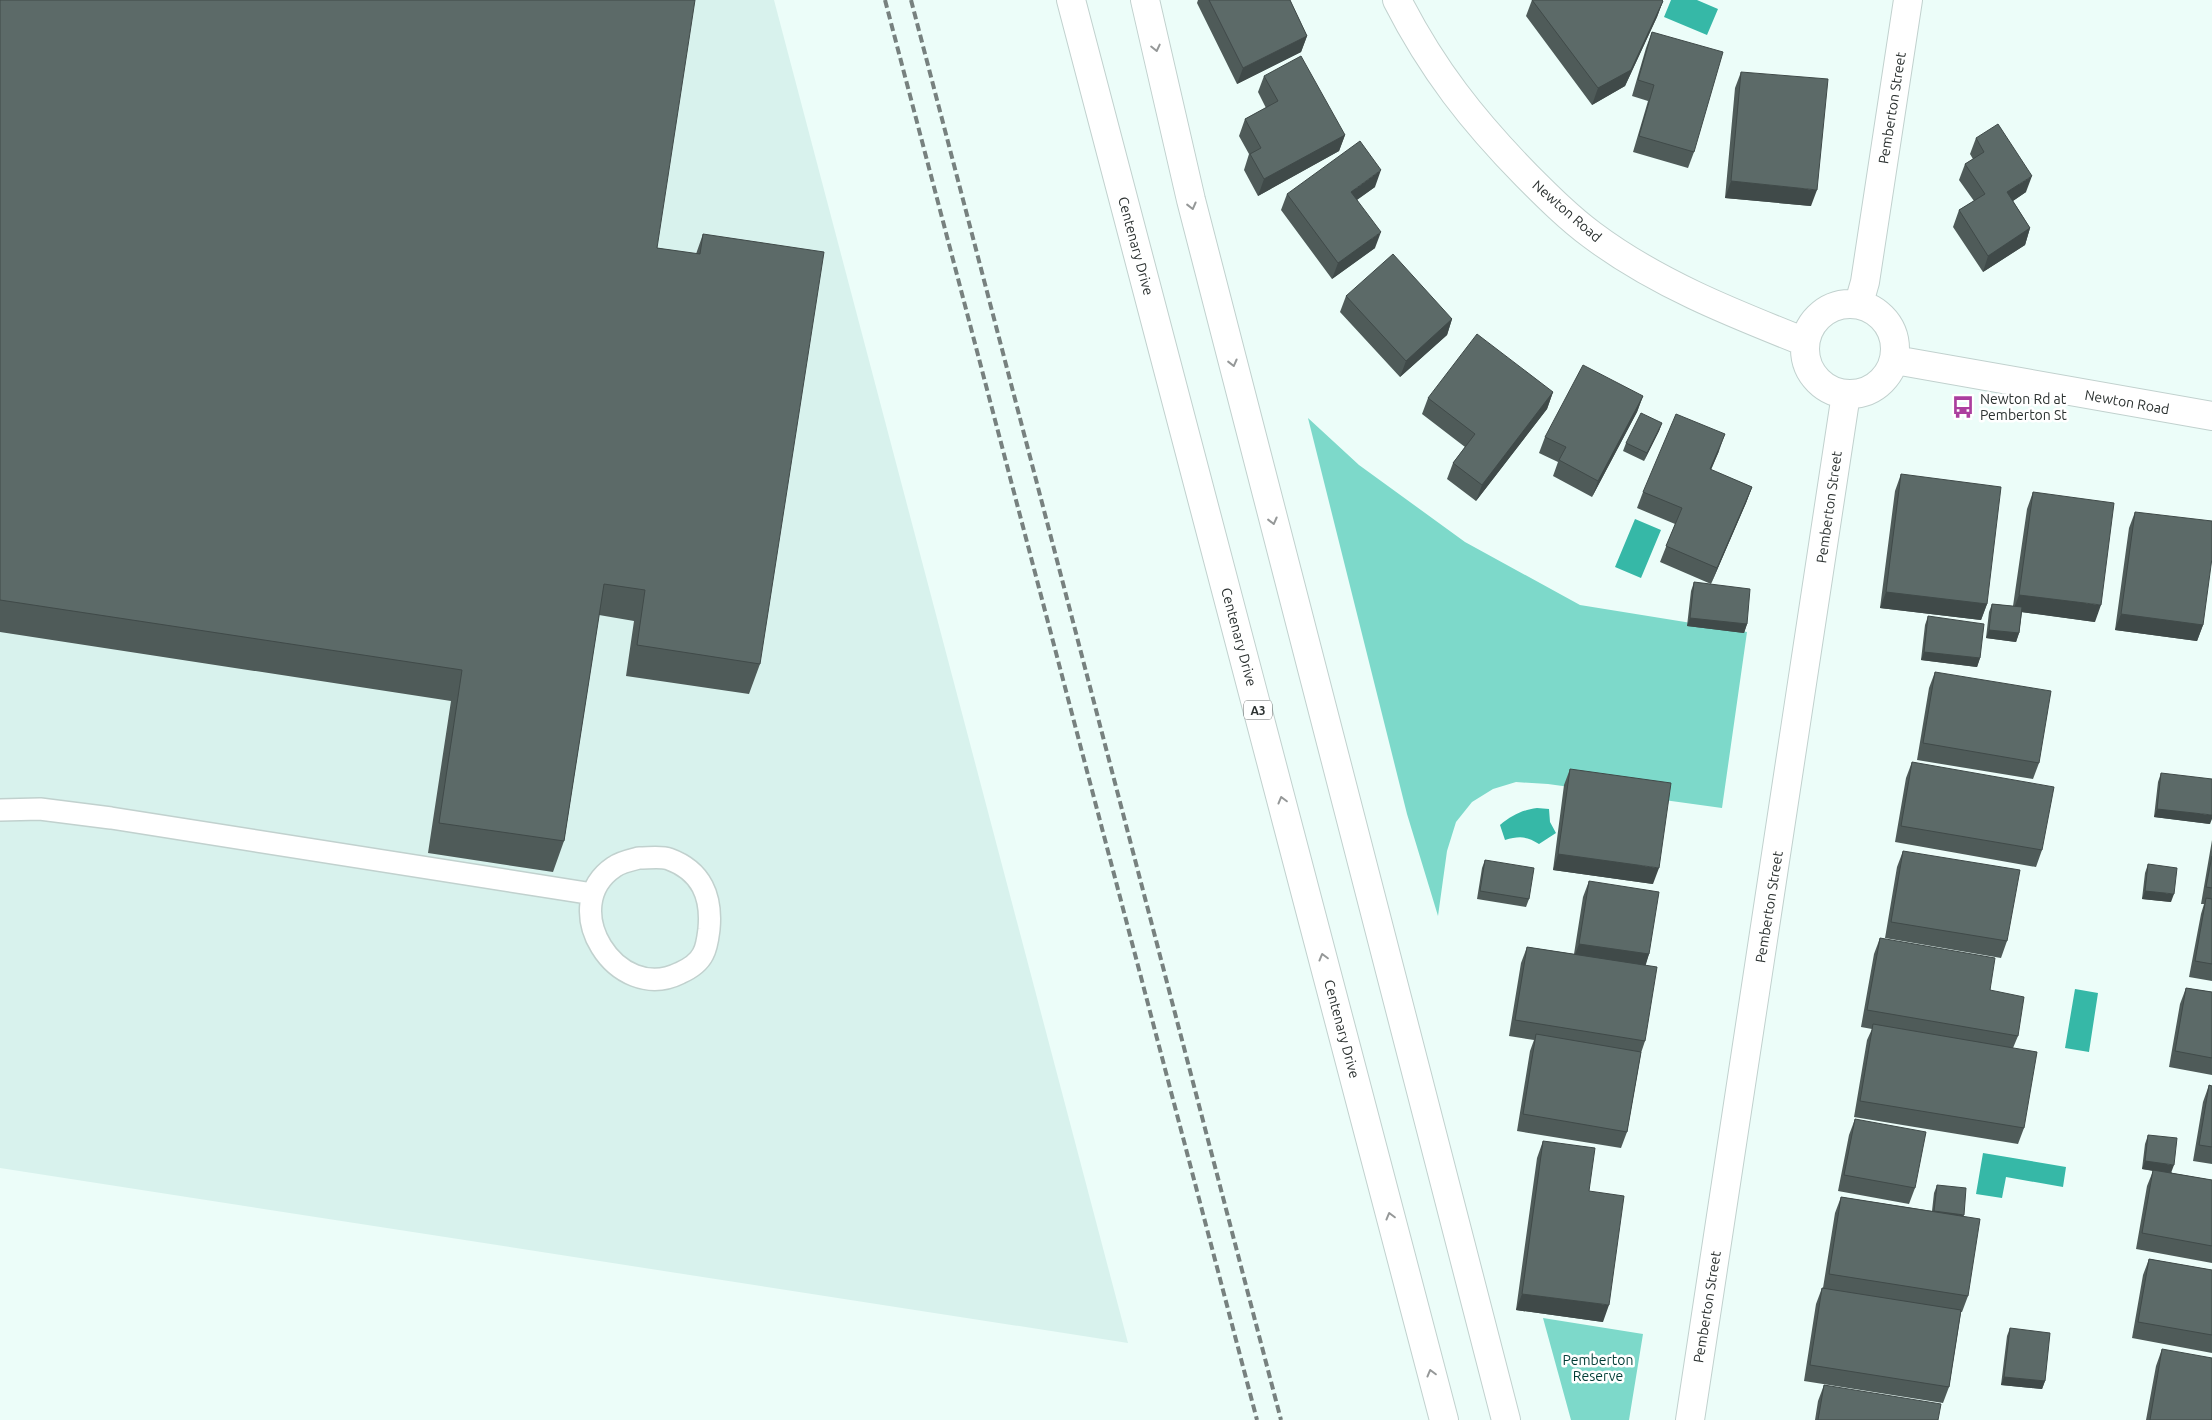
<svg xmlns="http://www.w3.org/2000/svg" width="2212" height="1420" font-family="Ubuntu,sans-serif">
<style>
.built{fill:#d8f2ed}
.green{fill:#7dd9ca}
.water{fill:#36b8a7}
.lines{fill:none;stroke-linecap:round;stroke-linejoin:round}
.service-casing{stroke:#c1d1ce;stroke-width:24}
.minor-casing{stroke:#c1d1ce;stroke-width:30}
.trunk-casing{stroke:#c1d1ce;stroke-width:30}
.service{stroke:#fff;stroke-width:21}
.minor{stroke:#fff;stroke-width:28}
.trunk{stroke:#fff;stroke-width:28}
.rail{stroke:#77817f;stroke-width:4;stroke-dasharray:8 4;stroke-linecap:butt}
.wall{fill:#4f5b59}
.shaded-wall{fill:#404a49}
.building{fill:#5c6a68;stroke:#404a49}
.oneway{stroke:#959898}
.labels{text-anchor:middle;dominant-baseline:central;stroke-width:5;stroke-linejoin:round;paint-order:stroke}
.shield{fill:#fff;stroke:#6b6f6e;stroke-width:1}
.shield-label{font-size:12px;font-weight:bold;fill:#2b3130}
.street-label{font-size:14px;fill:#2b3130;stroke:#fff}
.poi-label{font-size:14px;fill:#2b3130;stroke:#fff;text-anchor:start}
.park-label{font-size:14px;fill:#003c35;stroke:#fff}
</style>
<rect width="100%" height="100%" fill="#ecfdf9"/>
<path class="built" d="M0 0H774L1128 1343 0 1168Z"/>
<path class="green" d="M1308 418 1359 465 1465 542 1580 605 1747 632 1722 808 1548 784 1516 782 1493 789 1472 802 1456 822 1447 851 1438 916 1407 814Z
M1543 1318 1643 1334 1629 1420H1571Z"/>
<path class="water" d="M1671 0H1697L1718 9 1707 35 1664 17Z
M1635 519 1661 530 1641 578 1615 567Z
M1537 808 1549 809 1550 822 1556 833 1539 844C1527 836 1519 836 1505 840L1500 825C1512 815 1522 810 1537 808Z
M2075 989 2098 993 2089 1052 2065 1048Z
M1983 1153 2066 1167 2063 1187 2006 1177 2002 1198 1976 1194Z"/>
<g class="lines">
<defs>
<path id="service" d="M0 810 40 809 111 818 593 894
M639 858C649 858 661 856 669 859 702 871 712 897 709 929 708 937 707 947 703 954 698 964 689 969 680 973 616 1005 556 906 614 867 621 862 631 860 639 858Z"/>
<path id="minor" d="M1397 0C1432 69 1473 121 1527 176 1548 197 1569 218 1592 235 1656 283 1732 313 1805 342
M1859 303 1865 282 1908 0
M1805 349a45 45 0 1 1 90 0a45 45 0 1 1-90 0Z
M1895 360 2212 416
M1690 1420 1846 394"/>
<path id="trunk" d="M1071 0 1444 1420
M1145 0 1191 200 1506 1420"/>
</defs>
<use href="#service" class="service-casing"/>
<use href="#minor" class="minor-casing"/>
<use href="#trunk" class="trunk-casing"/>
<use href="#service" class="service"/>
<use href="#minor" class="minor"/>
<use href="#trunk" class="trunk"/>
<path class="rail" d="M885 0 1257 1420
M911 0 1281 1420"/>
</g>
<path class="wall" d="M0 0 657 248 696 254 703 234 760 664 749 694 626 676 634 621 599 615 564 841 553 872 428 853 451 701 0 632Z
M1198 0H1290L1307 36 1301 52 1237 84 1197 3Z
M1532 0 1663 1 1657 17 1625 86 1592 105 1526 16Z
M1652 32 1694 152 1688 168 1633 152 1648 101 1632 96 1646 48Z
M1741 72 1811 206 1725 198 1735 88Z
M1264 76 1345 135 1339 151 1258 196 1244 170 1249 154 1239 136 1245 119 1266 108 1258 92Z
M1976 138 2026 192 2013 201 2030 228 2025 245 1983 272 1953 227 1959 210 1974 201 1959 180 1965 164 1973 159 1970 154Z
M1375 187 1357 200 1375 248 1332 279 1281 210 1287 194Z
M1346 296 1452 319 1447 335 1400 377 1340 312Z
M1553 392 1547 409 1476 501 1447 479 1453 463 1465 447 1422 414 1428 398Z
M1643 396 1637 412 1592 497 1553 476 1558 462 1539 453 1545 437Z
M1662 423 1659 431 1644 461 1623 451 1626 443Z
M1719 451 1711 470 1752 487 1746 503 1711 584 1660 562 1675 524 1637 508 1643 492Z
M1901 474 1987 604 1981 620 1880 608 1895 491Z
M2033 492 2095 622 2022 612 2019 633 2016 642 1986 638 1989 612 1992 604 2013 606 2027 509Z
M2135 512 2203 625 2197 641 2115 630 2129 528Z
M1694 582 1747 624 1744 633 1687 626 1691 591Z
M1928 616 1980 658 1977 667 1921 660 1925 625Z
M1935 672 2039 763 2033 779 1917 760 1929 688Z
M1912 762 2042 850 2036 867 1895 842 1906 778Z
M1570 769 1653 884 1553 870 1564 785Z
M2161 773 2210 824 2154 817 2158 782Z
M2212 840V981L2189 977 2201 914 2204 904H2201Z
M1903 851 2007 941 2001 958 1885 938 1897 867Z
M1485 860 1529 899 1526 907 1477 899 1482 868Z
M2148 864 2171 902 2142 899 2145 873Z
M1589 881 1649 954 1645 965V1041L1641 1053 1627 1132 1621 1148 1517 1131 1530 1051 1534 1040 1509 1036 1521 963 1527 947 1574 954 1583 897Z
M1880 938 1990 990 2018 1036 2013 1048 2024 1128 2018 1144 1854 1117 1867 1040 1872 1029 1861 1027 1874 954Z
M2186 988 2212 992V1075L2169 1067 2180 1004Z
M2209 1085 2212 1086V1164L2193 1161 2203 1102Z
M1855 1119 1915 1188 1909 1204 1838 1191 1849 1135Z
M2148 1135 2172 1173 2212 1180V1263L2136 1249 2147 1186 2153 1171 2142 1169 2145 1144Z
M1543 1141 1589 1191 1603 1322 1516 1310 1537 1158Z
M1937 1185 1963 1216 1968 1296 1962 1312H1961L1949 1387 1943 1403 1804 1381 1816 1304 1822 1288H1823L1835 1213 1841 1197 1932 1211 1934 1193Z
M2149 1259 2212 1270V1353L2132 1338 2143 1275Z
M2010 1328 2045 1381 2042 1389 2001 1385 2007 1336Z
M2162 1349 2212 1420H2146L2156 1366Z
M1824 1385 1938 1420H1815L1818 1401Z"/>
<path class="shaded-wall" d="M1663 1 1657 17 1625 86 1592 105 1598 88Z
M1307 36 1301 52 1237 84 1243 68Z
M1345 135 1339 151 1258 196 1264 179Z
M1381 170 1375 187 1345 208 1351 192Z
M2032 176 2026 192 2001 209 2007 192Z
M1731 181 1817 190 1811 206 1725 198Z
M2030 228 2025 245 1983 272 1988 256Z
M1381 232 1375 248 1332 279 1338 263Z
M1452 319 1447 335 1400 377 1406 361Z
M1553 392 1547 409 1476 501 1482 485Z
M1643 396 1637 412 1592 497 1598 481Z
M1662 423 1659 431 1644 461 1647 453Z
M1725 434 1719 451 1704 485 1710 469Z
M1752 487 1746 503 1711 584 1717 568Z
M1886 592 1987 604 1981 620 1880 608Z
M2019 595 2101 605 2095 622 2013 611Z
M2121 614 2203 625 2197 641 2115 630Z
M1690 618 1747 624 1744 633 1687 626Z
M1989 630 2019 633 2016 642 1986 638Z
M1924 652 1980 658 1977 667 1921 660Z
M2157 809 2212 815V819L2210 824 2154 817Z
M1558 854 1659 868 1653 884 1553 870Z
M2145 891 2174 894 2171 902 2142 899Z
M1579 944 1649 954 1644 971 1573 960Z
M2145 1161 2174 1165 2171 1173 2142 1169Z
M1934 1211 1964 1215 1960 1223Z
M1522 1294 1609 1305 1603 1322 1516 1310Z
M2004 1377 2045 1381 2042 1389 2001 1385Z"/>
<path class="building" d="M0 0H695L657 248 700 254 703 234 824 252 760 664 637 645 645 590 604 584 564 841 439 823 462 670 0 600Z
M1209 0H1290L1307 36 1243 68Z
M1532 0H1662L1663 1 1631 70 1598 88Z
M1652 32 1723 52 1694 152 1639 136 1654 85 1638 80Z
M1301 56 1345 135 1264 179 1250 154 1261 148 1245 119 1278 101 1264 76Z
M1741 72 1828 79 1817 190 1731 181Z
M1998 124 2032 176 2007 192 2030 228 1988 256 1959 210 1985 194 1965 164 1984 152 1976 138Z
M1360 141 1381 170 1351 192 1381 232 1338 263 1287 194Z
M1393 254 1452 319 1406 361 1346 296Z
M1477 334 1553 392 1482 485 1453 463 1475 434 1428 398Z
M1583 365 1643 396 1598 481 1559 460 1566 447 1545 437Z
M1641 413 1662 423 1647 453 1626 443Z
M1676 414 1725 434 1710 469 1752 487 1717 568 1666 546 1682 508 1643 492Z
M1901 474 2001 487 1987 604 1886 592Z
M2033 492 2114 503 2101 605 2019 595Z
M2135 512 2212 521V558L2203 625 2121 614Z
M1694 582 1750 589 1747 624 1690 618Z
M1992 604 2022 607 2019 633 1989 630Z
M1928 616 1984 624 1980 658 1924 652Z
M1935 672 2051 691 2039 763 1923 743Z
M1912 762 2054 787 2042 850 1901 826Z
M1570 769 1671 783 1659 868 1558 854Z
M2161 773 2212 779V815L2157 809Z
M1903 851 2020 870 2007 941 1891 922Z
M2212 856V888L2206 887Z
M1485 860 1534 868 1529 899 1480 891Z
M2148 864 2177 868 2174 894 2145 891Z
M1589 881 1659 892 1649 954 1579 944Z
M2206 898 2212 899V964L2195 961Z
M1880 938 1995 958 1990 990 2024 997 2018 1036 1867 1010Z
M1527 947 1657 967 1645 1041 1515 1020Z
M2186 988 2212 992V1058L2175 1051Z
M1873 1024 2037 1052 2024 1128 1860 1101Z
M1536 1034 1641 1052 1627 1132 1523 1114Z
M2209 1085 2212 1086V1147L2199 1145Z
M1855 1119 1926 1132 1915 1188 1844 1175Z
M2148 1135 2177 1138 2174 1165 2145 1161Z
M1543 1141 1595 1148 1589 1191 1624 1196 1609 1305 1522 1294Z
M2153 1170 2212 1180V1246L2142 1233Z
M1937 1185 1966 1188 1964 1215 1934 1211Z
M1841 1197 1980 1219 1968 1296 1829 1274Z
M2149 1259 2212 1270V1335L2138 1322Z
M1822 1288 1961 1310 1949 1387 1810 1365Z
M2010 1328 2050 1333 2045 1381 2004 1377Z
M2162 1349 2212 1358V1420H2150Z
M1824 1385 1941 1404 1938 1420H1818Z"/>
<defs><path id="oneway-chevron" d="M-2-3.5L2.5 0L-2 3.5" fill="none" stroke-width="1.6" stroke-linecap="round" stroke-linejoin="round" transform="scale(1.25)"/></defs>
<g class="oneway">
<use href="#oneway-chevron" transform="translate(1156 48) rotate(77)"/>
<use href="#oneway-chevron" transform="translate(1192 206) rotate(76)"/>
<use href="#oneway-chevron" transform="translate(1233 363) rotate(76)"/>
<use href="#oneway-chevron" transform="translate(1273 521) rotate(76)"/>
<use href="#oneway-chevron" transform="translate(1282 800) rotate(-105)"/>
<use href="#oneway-chevron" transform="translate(1323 957) rotate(-105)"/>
<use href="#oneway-chevron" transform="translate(1390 1216) rotate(-105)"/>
<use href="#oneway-chevron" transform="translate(1431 1373) rotate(-105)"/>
</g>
<defs>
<symbol id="bus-bare" viewBox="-9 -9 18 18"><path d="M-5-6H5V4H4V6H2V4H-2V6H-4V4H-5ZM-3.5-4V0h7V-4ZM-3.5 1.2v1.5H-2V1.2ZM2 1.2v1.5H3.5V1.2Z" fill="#ab3e9e" stroke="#fff" stroke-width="2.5" paint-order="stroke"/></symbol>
</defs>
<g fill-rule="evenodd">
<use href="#bus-bare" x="1947" y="391" width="32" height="32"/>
</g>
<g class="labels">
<rect class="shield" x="1244" y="700.5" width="28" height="19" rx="4"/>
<g class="shield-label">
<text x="1258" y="710">A3</text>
</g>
<g class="street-label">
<text transform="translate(1892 108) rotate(-81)">Pemberton Street</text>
<text transform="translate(1567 211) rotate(41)">Newton Road</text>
<text transform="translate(1136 246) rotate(75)">Centenary Drive</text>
<text transform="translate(2127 402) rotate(10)">Newton Road</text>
<text transform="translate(1829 507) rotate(-82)">Pemberton Street</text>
<text transform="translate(1239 637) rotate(75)">Centenary Drive</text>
<text transform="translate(1769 907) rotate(-81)">Pemberton Street</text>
<text transform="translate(1342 1029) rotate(75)">Centenary Drive</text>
<text transform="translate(1707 1307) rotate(-81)">Pemberton Street</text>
</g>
<g class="poi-label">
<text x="1980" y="399">Newton Rd at<tspan x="1980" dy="16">Pemberton St</tspan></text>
</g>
<g class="park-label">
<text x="1598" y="1360">Pemberton<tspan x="1598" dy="16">Reserve</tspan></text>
</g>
</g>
</svg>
